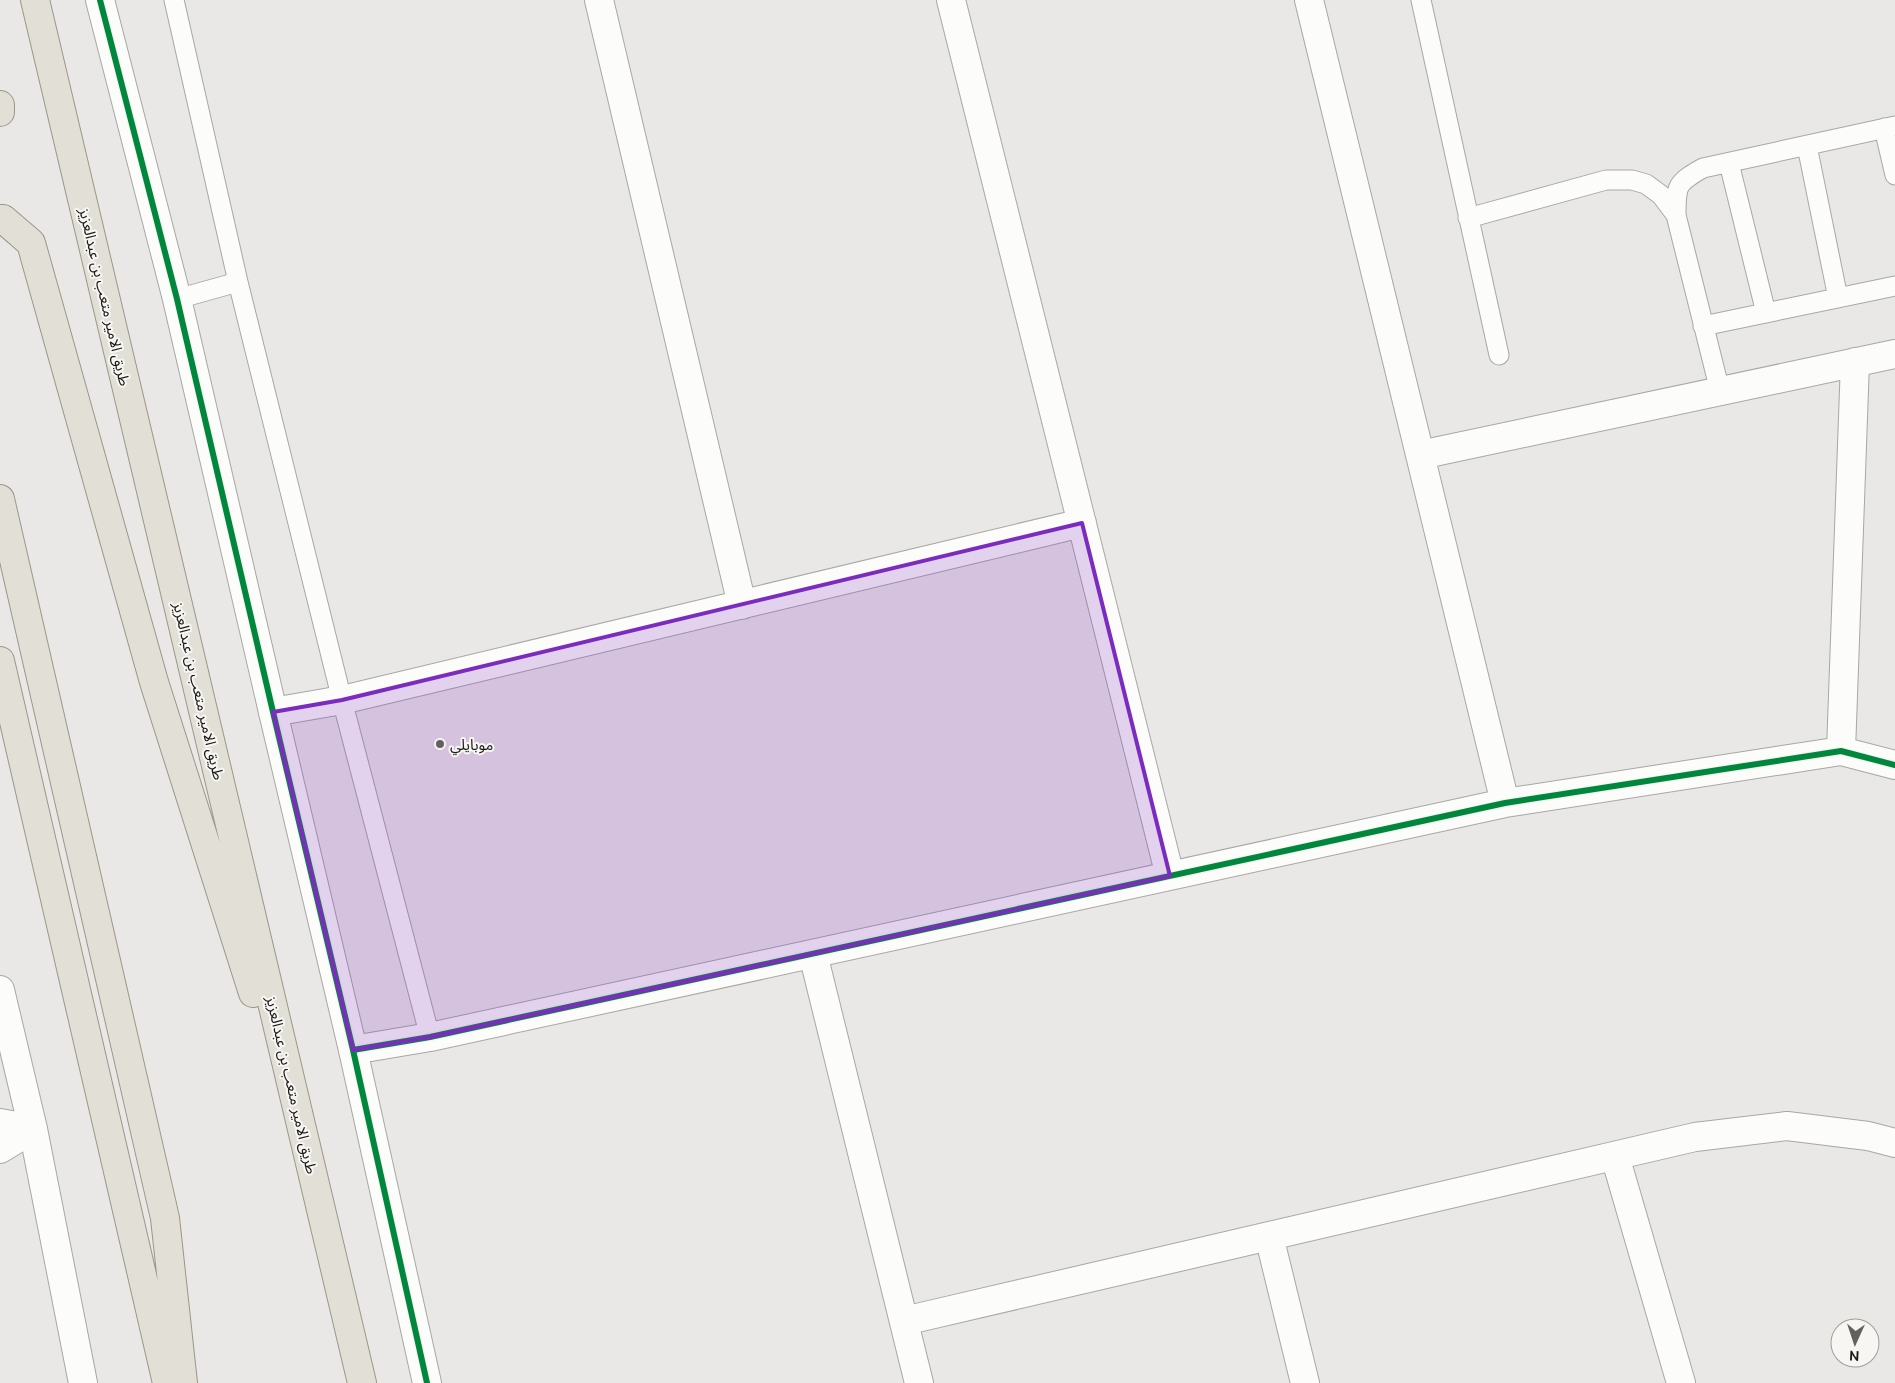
<svg xmlns="http://www.w3.org/2000/svg" width="1895" height="1383" font-family="Ubuntu,'Noto Sans Arabic',sans-serif">
<style>
.lines{fill:none;stroke-linecap:round;stroke-linejoin:round}
.service-casing{stroke:#a7a7a5;stroke-width:21}
.minor-casing{stroke:#a7a7a5;stroke-width:30}
.tertiary-casing{stroke:#a7a7a5;stroke-width:30}
.primary-casing{stroke:#9c9686;stroke-width:30}
.service{stroke:#fcfcfb;stroke-width:19}
.minor{stroke:#fcfcfb;stroke-width:28}
.tertiary{stroke:#fcfcfb;stroke-width:28}
.primary{stroke:#e2dfd6;stroke-width:28}
.cycleway-casing{stroke:#f8f6f2;stroke-width:9}
.cycleway{stroke:#00873e;stroke-width:6}
.marked{fill:#7b2cbf;fill-opacity:0.2;stroke:#7b2cbf;stroke-width:4;stroke-linejoin:round}
.poi-dot{fill:#62615f;stroke:#f8f6f2;stroke-width:2}
.labels{text-anchor:middle;dominant-baseline:central;stroke-width:4;stroke-linejoin:round;paint-order:stroke}
.street-label{font-size:15px;fill:#191917;stroke:#f8f6f2}
.poi-label{font-size:15px;fill:#191917;stroke:#f8f6f2;text-anchor:start}
</style>
<rect width="100%" height="100%" fill="#eae8e6"/>
<g class="lines">
<defs>
<path id="service" d="M174 0 238 282 342 700 430 1037
M1421 0 1499 355
M1884 128 1895 175
M1807 146 1838 298
M1729 163 1766 313
M1468 218 1606 180H1632L1646 184 1661 195 1676 215
M177 299 238 282
M1703 326 1895 286
M1720 391 1676 215C1676 186 1676 183 1703 168L1895 126"/>
<path id="minor" d="M599 0 742 605
M951 0 1170 876
M1309 0 1505 803
M1420 455 1895 354
M273 712 342 700 1082 523
M1841 751 1855 362
M813 954 919 1383
M353 1050 430 1037 1505 803 1841 751 1895 765
M1615 1156 1681 1383
M1269 1236 1305 1383
M904 1321 1695 1137 1787 1126 1868 1136 1895 1143"/>
<path id="tertiary" d="M100 0 177 299 273 712 353 1050 427 1383
M0 990 33 1129 83 1383
M0 1123 33 1129
M0 1149 33 1129"/>
<path id="primary" d="M35 0 362 1383
M0 105V112
M0 219H3L31 243 154 682 253 993
M0 499 165 1218 183 1383
M0 661 167 1383"/>
</defs>
<use href="#service" class="service-casing"/>
<use href="#minor" class="minor-casing"/>
<use href="#tertiary" class="tertiary-casing"/>
<use href="#primary" class="primary-casing"/>
<use href="#service" class="service"/>
<use href="#minor" class="minor"/>
<use href="#tertiary" class="tertiary"/>
<use href="#primary" class="primary"/>
<defs>
<path id="cycleway" d="M100 0 177 299 273 712 353 1050 427 1383
M353 1050 430 1037 1505 803 1841 751 1895 765"/>
</defs>
<use href="#cycleway" class="cycleway-casing"/>
<use href="#cycleway" class="cycleway"/>
</g>
<path class="marked" d="M1082 523 1170 876 430 1037 353 1050 273 712 342 700Z"/>
<circle class="poi-dot" cx="440" cy="744" r="5"/>
<g class="labels">
<g class="street-label">
<text transform="translate(105 297) rotate(77)">طريق الامير متعب بن عبدالعزيز</text>
<text transform="translate(199 691) rotate(77)">طريق الامير متعب بن عبدالعزيز</text>
<text transform="translate(292 1085) rotate(77)">طريق الامير متعب بن عبدالعزيز</text>
</g>
<g class="poi-label">
<text x="450" y="744">موبايلي</text>
</g>
</g>
<g transform="translate(1855 1343) rotate(183)"><circle r="24" fill="#f8f6f2" stroke="#9f9e9a"/>
<path d="M0-4L9 19L0 12L-9 19Z" fill="#62615f"/>
<text y="-8" font-size="14" font-weight="bold" text-anchor="middle" fill="#191917">N</text>
</g>
</svg>
